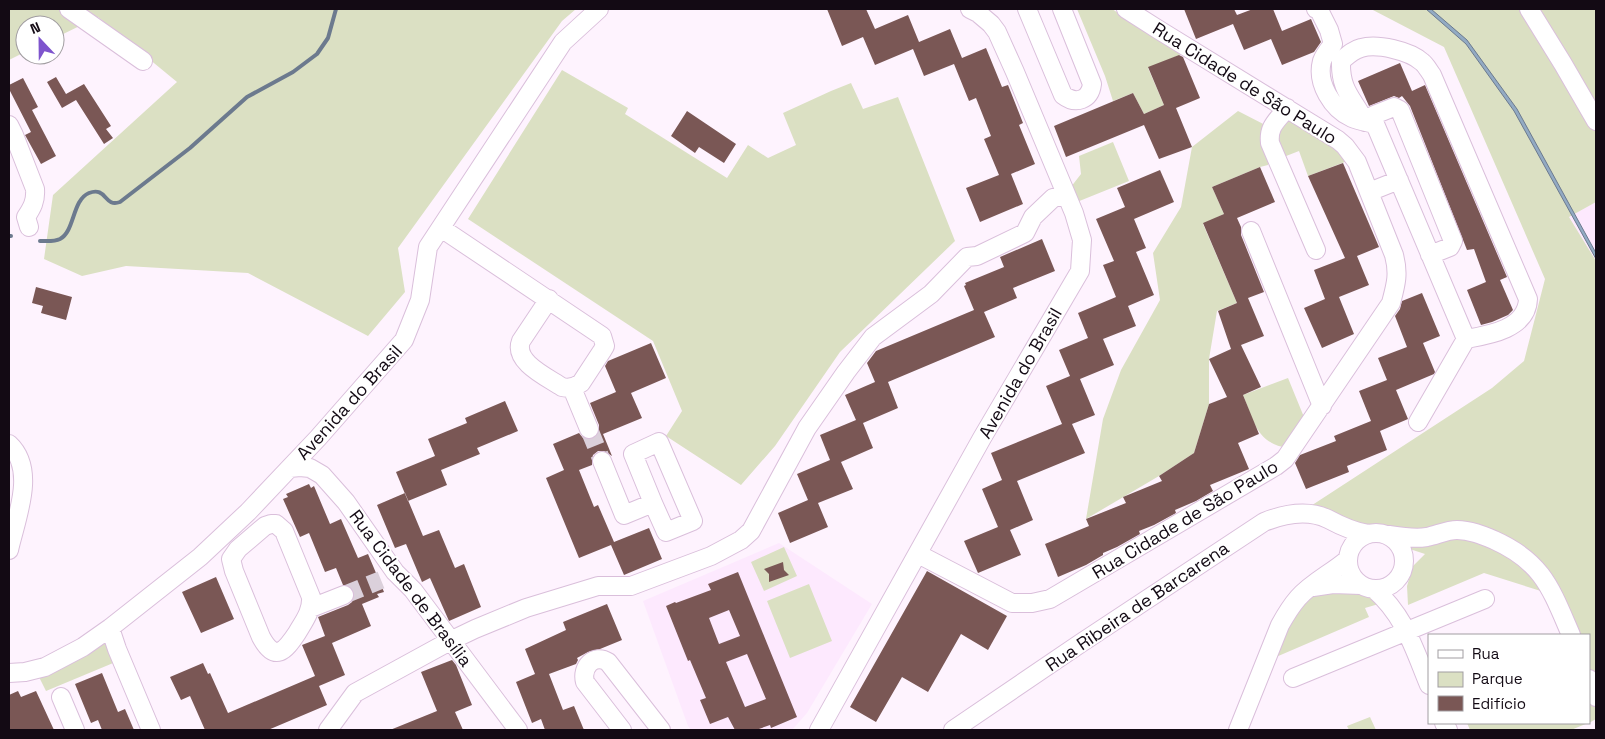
<svg xmlns="http://www.w3.org/2000/svg" width="1605" height="739" font-family="'Space Grotesk',sans-serif">
<style>
.built{fill:#fde9fe}
.green{fill:#dbe0c3}
.water{fill:#92aac3;stroke:#6c7a8e}
.lines{fill:none;stroke-linecap:round;stroke-linejoin:round}
.stream{stroke:#6c7a8e;stroke-width:4}
.building{fill:#7a5755;fill-rule:evenodd}
.minor-tunnel{stroke:#dbd0db;stroke-width:18;stroke-dasharray:18 9;stroke-linecap:butt}
.minor-casing{stroke:#dabfdb;stroke-width:20}
.minor{stroke:#fff;stroke-width:18}
.labels{text-anchor:middle;dominant-baseline:central;stroke-width:4;stroke-linejoin:round;paint-order:stroke}
.street-label{font-size:18px;fill:#130a14;stroke:#fff}
</style>
<rect width="100%" height="100%" fill="#fef3fe"/>
<path class="built" d="M1596 202V261L1569 217Z
M779 543 872 604 807 713 792 730H691L688 726 643 601Z"/>
<path class="green" d="M9 9H576L562 21 398 248 405 292 368 336 248 273 126 266 82 276 44 259 53 195 177 82 98 17 55 38V25H25V52L9 60Z
M1077 9H1112L1182 54 1148 68 1164 105 1144 114 1133 93 1113 101 1105 76Z
M1371 9H1596V202L1569 217 1596 261V719L1589 723V635H1564L1544 592 1484 573 1408 605 1407 586 1413 566 1425 554 1300 513 1492 388 1524 361 1545 279 1444 47Z
M562 70 628 108 625 114 727 178 748 145 768 158 796 145 783 113 831 91 851 83 863 109 898 97 955 241 840 352 775 446 741 485 666 436 682 411 653 341 468 219Z
M1238 111 1271 128 1268 165 1260 167 1212 187 1224 214 1203 224 1237 303 1217 311 1209 359V404L1194 453 1159 476 1086 519 1103 419 1121 370 1160 300 1153 253 1181 207 1192 147Z
M1288 113 1336 142 1350 160 1308 176 1299 151 1281 158 1274 130Z
M1113 142 1129 181 1072 204 1067 192 1081 174 1079 156Z
M1288 378 1306 422 1288 448C1256 443 1254 421 1243 395Z
M784 547 797 576 764 591 751 562Z
M809 584 832 641 790 658 767 601Z
M1361 591 1382 603 1365 608 1369 617 1276 657 1290 618 1308 594Z
M106 631 118 661 46 691 37 673Z
M1370 717 1376 730H1349L1347 726Z
M1467 723H1588L1571 730H1470Z"/>
<path class="water" d="M1426 9H1431L1467 40 1517 109 1596 253V259L1514 111 1466 44Z"/>
<g class="lines">
<path class="stream" d="M9 236H11
M40 241C46 241 54 242 60 239 75 231 72 200 89 193 107 186 104 208 120 202L190 148 247 97 293 72 317 54 328 38 336 9"/>
</g>
<path class="building" d="M827 9H866L875 29 908 15 919 42 950 29 962 58 986 48 1002 87 1008 85 1023 123 1019 125 1035 164 1011 174 1023 204 980 222 966 188 999 175 984 139 991 136 976 98 969 101 954 64 924 76 913 49 875 65 863 37 842 46Z
M1184 9H1234L1237 15 1253 9H1273L1282 31 1311 19 1321 42 1314 52 1282 65 1271 39 1244 50 1233 24 1196 39Z
M1179 55 1183 57 1200 98 1176 108 1192 147 1159 159 1144 125 1066 157 1054 126 1133 93 1144 114 1164 105 1148 67Z
M1400 63 1412 91 1425 85 1507 277 1500 280 1513 310 1508 315 1492 322 1481 325 1467 290 1486 282 1474 249 1467 250 1410 106 1402 96 1399 98 1394 96 1369 106 1358 81Z
M56 77 66 94 84 84 111 126 106 129 113 138 104 144 76 100 62 108 47 82Z
M23 78 38 107 32 110 56 156 41 164 25 135 31 132 9 89V85Z
M687 111 736 144 724 163 699 147 695 153 671 136Z
M1343 163 1379 247 1357 256 1369 285 1339 297 1354 334 1322 348 1304 308 1325 299 1314 270 1345 258 1308 176Z
M1260 167 1275 202 1237 218 1241 227V235L1264 292 1248 298 1264 336 1241 345 1261 387 1243 395 1259 434 1238 443 1249 469 1210 485 1213 491 1196 501 1175 510 1176 513 1154 525 1139 531 1140 534 1117 547 1103 553V555L1086 565 1058 577 1045 544 1089 526 1086 519 1126 503 1123 497 1162 481 1159 476 1194 453 1209 404 1227 397 1209 359 1231 349 1218 311 1237 303 1203 223 1224 214 1212 187Z
M1160 170 1174 202 1134 219 1146 248 1136 252 1154 295 1128 306 1136 326 1103 339 1114 365 1080 379 1095 415 1072 424 1085 453 1017 481 1033 520 1010 530 1021 555 978 573 964 541 998 527 982 489 1002 480 991 453 1062 424 1046 386 1070 376 1059 350 1088 338 1078 313 1116 297 1103 265 1114 261 1096 219 1125 207 1117 188Z
M1042 239 1055 271 1013 288 1017 298 984 312 995 337 888 382 898 408 863 423 873 448 841 462 853 489 818 503 828 527 790 543 778 513 808 500 797 474 830 460 820 435 856 420 845 395 875 382 867 363 876 351 974 310 964 286 966 285 965 283 1004 267 1000 257Z
M36 287 72 297 66 320 41 313 43 306 32 303Z
M1422 293 1440 336 1423 343 1435 372 1434 374 1396 390 1408 419 1380 431 1387 450 1347 466 1349 472 1306 489 1295 463 1300 455 1336 441 1334 436 1371 421 1359 391 1387 380 1378 358 1407 347 1395 316 1400 309 1402 301Z
M651 343 666 378 631 393 642 418 603 434 612 456 604 451H598L593 455 592 459V465L579 470 594 507 598 505 614 542 649 528 662 559 624 575 611 545 579 558 546 478 564 470 553 444 579 433 583 438 588 440 593 439 598 435 599 431V425L590 403 616 392 605 366 608 361Z
M505 401 518 431 477 448 480 454 441 470 447 485 408 501 396 472 435 456 428 439 467 423 465 418Z
M309 484 311 488 314 486 330 524 341 519 358 558 368 554 384 592 377 594 379 597 362 604 371 626 332 643 345 675 319 686 327 705 268 730H205L190 696 181 700 170 677 203 663 208 674 210 673 228 713 315 676 302 645 325 636 318 617 348 605 352 602 354 597V592L351 587 343 585 336 568 325 572 309 533 300 537 283 499 288 497 286 494Z
M405 493 423 536 439 530 455 568 464 564 481 607 449 621 430 578 422 582 406 544 395 548 377 505Z
M783 562 784 570 789 575 769 582V574L764 569Z
M927 571 1007 616 988 650 961 634 928 692 902 677 876 722 850 707Z
M738 572 797 717 771 728 770 725 756 730H735L728 717 710 724 700 700 706 698 690 660 688 661 666 606 675 602 676 603 711 590 708 584ZM729 610 740 636 719 644 709 618ZM747 654 766 699 745 707 726 662Z
M216 577 234 619 201 633 182 592Z
M607 604 622 640 600 649 588 652 577 658 578 660 576 664 549 674 563 710 574 706 584 730H545L541 719 532 723 516 682 535 674 525 649 566 630 563 622Z
M452 660 456 665 472 705 455 712 463 730H390L437 711 421 672Z
M102 673 118 712 125 709 134 730H102L98 720 91 723 75 684Z
M18 691 21 697 36 691 54 730H9V695Z"/>
<g class="lines">
<path class="minor-tunnel" d="M589 429 602 461
M344 595 381 580"/>
<defs>
<path id="minor" d="M69 9 143 61
M1027 9 1063 95C1076 105 1090 100 1092 84L1062 9
M1316 9 1319 10 1329 30 1333 44C1329 49 1324 55 1322 61 1316 83 1332 109 1352 118 1359 121 1367 122 1375 124L1466 339
M1529 9 1563 64 1596 121
M1287 108C1277 121 1268 126 1270 143L1316 250
M1365 122C1353 98 1340 91 1341 61 1348 55 1353 50 1361 48 1377 43 1410 51 1422 62 1426 65 1429 71 1432 75L1528 299C1527 329 1489 335 1466 339
M1375 124 1374 115 1394 107 1400 110 1453 241 1450 247 1430 255
M9 125 14 135 35 189C36 201 32 208 26 217L29 227
M1369 192 1399 180
M441 228 602 336 605 346 602 351 581 383C575 387 569 389 562 387 547 377 513 362 521 341L549 299
M1251 231 1322 406
M572 388 589 429
M1418 422 1466 339
M9 444C37 470 16 518 9 550
M602 461 624 515 653 503 666 532 693 521 659 442 633 454 653 503
M290 468 300 467 310 468 322 475 346 502 395 572 413 590 518 730
M271 524H276L284 531 311 597C312 611 304 621 297 633 285 651 275 663 261 637L234 571 231 559 238 549 265 526Z
M1348 561a28 28 0 1 1 56 0a28 28 0 1 1-56 0Z
M1389 535C1402 537 1414 539 1427 537 1437 535 1447 530 1457 530 1470 530 1482 535 1494 540 1543 562 1551 589 1571 635
M918 554 1012 603H1032L1050 599 1276 466 1285 459 1391 303C1396 284 1399 274 1394 255L1357 162 1345 146 1338 140 1159 30 1126 9
M1313 587 1333 584 1361 585
M1374 589C1405 616 1414 649 1429 685
M311 608 344 595
M110 628 117 649 151 730
M9 673 25 672 45 667 83 647 110 628 200 557 248 512 318 438 404 340 420 300 428 247 563 42 599 9
M1293 678 1485 599
M1589 679 1596 697
M61 697 75 730
M1444 723 1448 730
M328 730 355 693 450 641 475 629 526 608 598 586H631L711 556 741 540 751 531 807 428 846 372 873 337 931 294 967 257 977 256 1025 233 1033 217 1053 198 1066 195
M622 730 585 682C581 667 594 653 608 662L661 730
M819 730 982 438 1080 271 1082 240 1074 213 1015 72 997 32 991 24 978 13 970 9
M953 730 1081 643 1264 522C1284 514 1307 509 1328 519 1341 526 1354 532 1368 534
M1238 730 1280 625C1285 616 1291 606 1298 598 1312 582 1332 573 1348 559"/>
</defs>
<use href="#minor" class="minor-casing"/>
<use href="#minor" class="minor"/>
</g>
<g class="labels">
<g class="street-label">
<text transform="translate(1245 83) rotate(32)">Rua Cidade de São Paulo</text>
<text transform="translate(1020 373) rotate(-60)">Avenida do Brasil</text>
<text transform="translate(349 402) rotate(-48)">Avenida do Brasil</text>
<text transform="translate(1185 519) rotate(-31)">Rua Cidade de São Paulo</text>
<text transform="translate(411 588) rotate(53)">Rua Cidade de Brasília</text>
<text transform="translate(1137 606) rotate(-34)">Rua Ribeira de Barcarena</text>
</g>
</g>
<rect width="1605" height="739" fill="none" stroke="#130a14" stroke-width="20"/>
<rect x="1428" y="634" width="162" height="90" fill="#ffffff" stroke="#a19da1"/>
<rect x="1438" y="650" width="25" height="8" fill="#ffffff" stroke="#a19da1"/>
<text x="1472" y="659" font-size="15" fill="#130a14">Rua</text>
<rect x="1438" y="672" width="25" height="15" fill="#dbe0c3" stroke="#a19da1"/>
<text x="1472" y="684" font-size="15" fill="#130a14">Parque</text>
<rect x="1438" y="696" width="25" height="15" fill="#7a5755" stroke="#a19da1"/>
<text x="1472" y="709" font-size="15" fill="#130a14">Edifício</text>
<g transform="translate(40 40) rotate(338)"><circle r="24" fill="#ffffff" stroke="#a19da1"/>
<path d="M0-4L9 19L0 12L-9 19Z" fill="#7e54cd"/>
<text y="-8" font-size="14" font-weight="bold" text-anchor="middle" fill="#130a14">N</text>
</g>
</svg>
